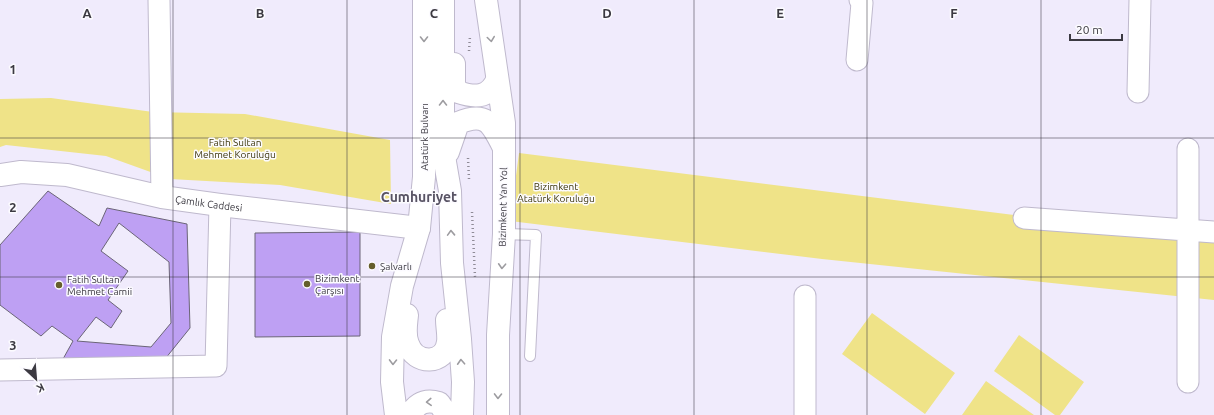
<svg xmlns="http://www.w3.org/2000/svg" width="1214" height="415" font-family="Ubuntu,sans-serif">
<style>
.green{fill:#efe388}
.building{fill:#bea0f3;stroke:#6b6577;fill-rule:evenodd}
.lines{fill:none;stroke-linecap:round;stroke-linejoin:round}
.service-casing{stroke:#bfb9cd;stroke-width:12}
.minor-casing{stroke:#bfb9cd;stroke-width:23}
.tertiary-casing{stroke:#bfb9cd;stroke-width:24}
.primary-casing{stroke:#bfb9cd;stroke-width:24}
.path{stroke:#8f8b97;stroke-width:2.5;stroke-dasharray:1 3;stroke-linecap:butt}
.service{stroke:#fff;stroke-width:10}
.minor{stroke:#fff;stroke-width:21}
.tertiary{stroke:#fff;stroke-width:22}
.primary{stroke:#fff;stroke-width:22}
.oneway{stroke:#9d9ca0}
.grid{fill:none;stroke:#3b3941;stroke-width:1;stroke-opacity:0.55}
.poi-dot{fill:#655e2b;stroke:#fcfbff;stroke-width:1.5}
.labels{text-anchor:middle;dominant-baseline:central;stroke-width:3;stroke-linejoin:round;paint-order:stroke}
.street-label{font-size:10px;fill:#3b3941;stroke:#fcfbff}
.park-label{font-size:10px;fill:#3c360b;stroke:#fcfbff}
.poi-label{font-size:10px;fill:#3b3941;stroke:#fcfbff;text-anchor:start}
.district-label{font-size:14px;font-weight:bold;fill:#585364;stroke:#fcfbff}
.grid-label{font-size:13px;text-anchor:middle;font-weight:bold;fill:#3b3941;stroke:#fcfbff;stroke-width:3;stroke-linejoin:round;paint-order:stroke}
</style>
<rect width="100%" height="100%" fill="#f0ebfc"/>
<path class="green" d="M51 98 153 112 245 114 390 140 391 204 280 185 170 179 106 156 6 145 0 147V99Z
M519 153 1071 222 1214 235V300L822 259 510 221Z
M872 313 955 373 925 414 842 354Z
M1019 335 1084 382 1060 415H1055L994 371Z
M986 381 1034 415H962Z"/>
<path class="building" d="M48 191 99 226 107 208 187 224 190 328 161 364 63 359 73 341 52 326 41 336 0 305V245ZM119 223 169 262 171 323 151 347 77 341 96 317 111 328 122 311 108 300 128 271 101 251Z
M360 232V336L255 337V233Z"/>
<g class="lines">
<defs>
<path id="service" d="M504 234 536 235 530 356"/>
<path id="minor" d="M159 0 162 197
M857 60 862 3 860 0
M1138 92 1140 0
M1024 218 1214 232
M805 296V415
M0 370 216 366 220 205
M1188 382V149"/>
<g id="tertiary">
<path d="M486 0 504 123V234L498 335V415"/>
<path id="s1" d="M0 175 21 172 67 175 162 197 220 205 419 228"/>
</g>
<path id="primary" d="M443 0V119L445 162 450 191 452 263 460 339 463 382 462 415
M454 64V85L458 92C475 98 489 98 497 80
M448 152 458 123C487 111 492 124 504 148
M407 315C406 325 404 335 408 344 415 365 445 365 448 342 449 335 447 327 447 320
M396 415 392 382 393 337 402 286 419 228 424 177V0
M410 415C417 403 425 399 439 403L447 415"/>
</defs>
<use href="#service" class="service-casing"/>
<use href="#minor" class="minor-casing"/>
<use href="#tertiary" class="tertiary-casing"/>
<use href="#primary" class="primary-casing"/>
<path class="path" d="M469 51 470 36
M468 158 469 179
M472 212 475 277"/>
<use href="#service" class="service"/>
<use href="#minor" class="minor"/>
<use href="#tertiary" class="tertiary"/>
<use href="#primary" class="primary"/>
</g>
<defs><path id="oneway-chevron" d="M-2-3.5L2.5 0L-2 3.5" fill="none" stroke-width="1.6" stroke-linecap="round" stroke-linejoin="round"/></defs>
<g class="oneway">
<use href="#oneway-chevron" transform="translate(424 39) rotate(90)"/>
<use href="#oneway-chevron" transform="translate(491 39) rotate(82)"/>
<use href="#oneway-chevron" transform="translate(443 103) rotate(-90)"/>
<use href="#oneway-chevron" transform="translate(451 233) rotate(-92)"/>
<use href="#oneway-chevron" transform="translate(502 266) rotate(93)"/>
<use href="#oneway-chevron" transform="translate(393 362) rotate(91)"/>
<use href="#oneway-chevron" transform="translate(461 362) rotate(-93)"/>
<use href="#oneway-chevron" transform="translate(498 396) rotate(91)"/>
<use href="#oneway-chevron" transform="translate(429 402) rotate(177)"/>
</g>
<path class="grid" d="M173 0V415M347 0V415M520 0V415M694 0V415M867 0V415M1041 0V415M0 138H1214M0 277H1214"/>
<g class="poi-dot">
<circle cx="372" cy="266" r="4"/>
<circle cx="307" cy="284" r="4"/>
<circle cx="59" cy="285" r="4"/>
</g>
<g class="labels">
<g class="street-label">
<text transform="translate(424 137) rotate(-90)">Atatürk Bulvarı</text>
<text stroke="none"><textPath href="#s1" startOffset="212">Çamlık Caddesi</textPath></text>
<text transform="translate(503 207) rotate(-89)">Bizimkent Yan Yol</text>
</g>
<g class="park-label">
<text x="235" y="142">Fatih Sultan<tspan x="235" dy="12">Mehmet Koruluğu</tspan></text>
<text x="556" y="186">Bizimkent<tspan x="556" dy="12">Atatürk Koruluğu</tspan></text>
</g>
<g class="poi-label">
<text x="380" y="266">Şalvarlı</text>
<text x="315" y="278">Bizimkent<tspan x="315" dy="12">Çarşısı</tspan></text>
<text x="67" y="279">Fatih Sultan<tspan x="67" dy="12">Mehmet Camii</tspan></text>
</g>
<g class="district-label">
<text x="419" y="197">Cumhuriyet</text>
</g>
</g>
<g class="grid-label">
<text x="87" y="18">A</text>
<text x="260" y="18">B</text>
<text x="434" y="18">C</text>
<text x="607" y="18">D</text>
<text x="780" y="18">E</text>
<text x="954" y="18">F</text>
<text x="13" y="74">1</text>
<text x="13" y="212">2</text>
<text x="13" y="350">3</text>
</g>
<g transform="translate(36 379) rotate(154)" stroke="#fcfbff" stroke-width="3" paint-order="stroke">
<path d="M0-3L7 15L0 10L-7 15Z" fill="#3b3941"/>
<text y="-6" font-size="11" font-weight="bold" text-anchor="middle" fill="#3b3941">K</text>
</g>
<path d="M1070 34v6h52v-6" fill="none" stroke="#3b3941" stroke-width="2"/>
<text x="1076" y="34" font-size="12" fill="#3b3941" stroke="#fcfbff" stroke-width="3" paint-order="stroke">20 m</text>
</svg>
